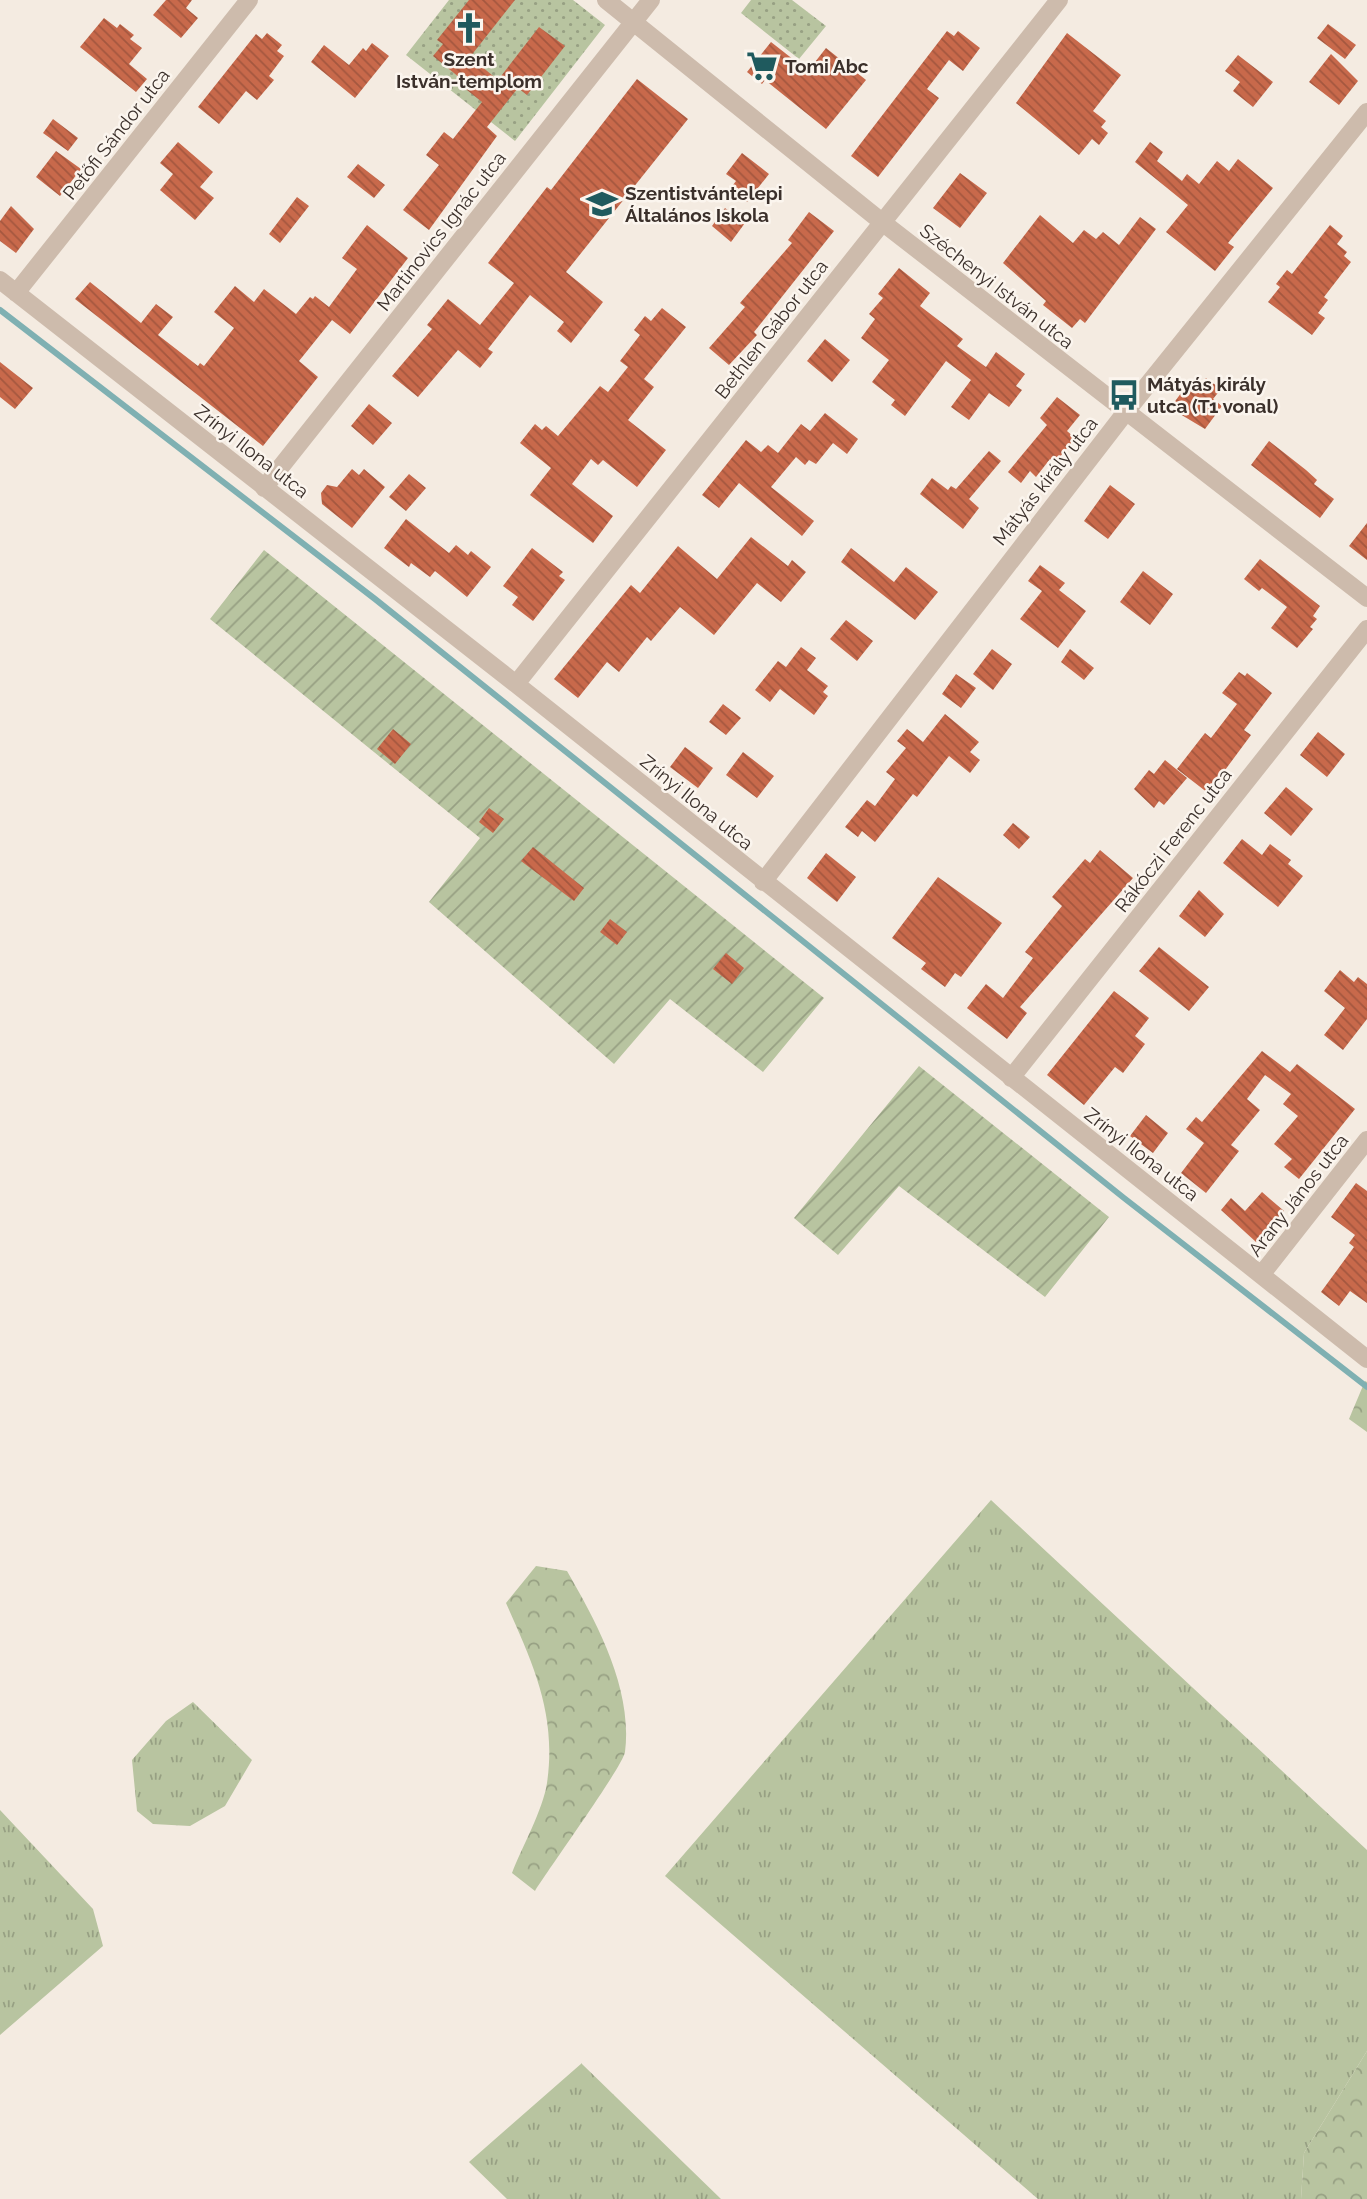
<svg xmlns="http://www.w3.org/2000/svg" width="1367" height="2199" font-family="Raleway,sans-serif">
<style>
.grass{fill:url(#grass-tufts)}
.forest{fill:url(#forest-crowns)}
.park{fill:url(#park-dots)}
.garden{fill:url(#garden-furrows)}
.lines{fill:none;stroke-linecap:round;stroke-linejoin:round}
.stream{stroke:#7fb0b2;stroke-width:6}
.building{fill:url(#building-back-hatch)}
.minor{stroke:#cdbbac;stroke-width:18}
.labels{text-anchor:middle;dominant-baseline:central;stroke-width:5;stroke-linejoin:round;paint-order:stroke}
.poi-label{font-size:19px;font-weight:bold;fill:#3b302b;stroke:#fbf5ee;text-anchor:start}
.street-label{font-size:19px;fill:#3b302b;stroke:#fbf5ee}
</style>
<defs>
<pattern id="grass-tufts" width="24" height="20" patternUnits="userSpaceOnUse" patternTransform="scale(1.75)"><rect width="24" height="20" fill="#b8c4a0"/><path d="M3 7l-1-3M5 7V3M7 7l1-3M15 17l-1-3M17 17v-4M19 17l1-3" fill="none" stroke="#97a083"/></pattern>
<pattern id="forest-crowns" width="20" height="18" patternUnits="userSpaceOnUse" patternTransform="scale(1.75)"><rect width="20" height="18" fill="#b8c4a0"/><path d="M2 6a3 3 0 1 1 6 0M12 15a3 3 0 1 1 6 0" fill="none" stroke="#97a083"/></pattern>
<pattern id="park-dots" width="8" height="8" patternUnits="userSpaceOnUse" patternTransform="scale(1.75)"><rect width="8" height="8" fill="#b8c4a0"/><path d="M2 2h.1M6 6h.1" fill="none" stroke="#97a083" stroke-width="1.8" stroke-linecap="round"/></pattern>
<pattern id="garden-furrows" width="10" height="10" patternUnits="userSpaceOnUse" patternTransform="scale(1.75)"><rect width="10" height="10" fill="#b8c4a0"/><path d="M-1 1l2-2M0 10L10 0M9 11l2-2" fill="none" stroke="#97a083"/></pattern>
<pattern id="building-back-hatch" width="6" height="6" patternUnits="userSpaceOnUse" patternTransform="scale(1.75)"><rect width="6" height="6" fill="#c8694b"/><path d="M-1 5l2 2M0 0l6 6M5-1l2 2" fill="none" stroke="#a4573f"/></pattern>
</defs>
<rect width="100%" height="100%" fill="#f4ebe1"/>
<path class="grass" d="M991 1500 1367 1850V2051L1304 2153 1301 2199H1038L665 1876Z
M193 1702 252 1760 225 1806 190 1826 153 1824 137 1811 132 1760 166 1721Z
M0 1810 93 1909 103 1946 0 2035Z
M582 2063V2064L721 2199H507L469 2162Z"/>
<path class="forest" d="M1365 1381 1367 1382V1432L1349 1419Z
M536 1566 567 1571C597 1623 633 1689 625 1752 623 1766 548 1870 535 1891L512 1873C522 1847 543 1810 547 1783 557 1714 533 1664 506 1603Z
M1367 2051V2199H1301L1304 2153Z"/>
<path class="park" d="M449 0H573L605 25 515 141 406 55Z
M751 0H792L826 26 799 59 741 13Z"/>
<path class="garden" d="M264 550 824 998 763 1072 670 999 614 1064 429 902 480 838 210 619Z
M919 1066 1109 1217 1045 1297 899 1186 838 1255 794 1218Z"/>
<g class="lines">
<path class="stream" d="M0 310 375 599 1124 1198 1367 1387"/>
</g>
<path class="building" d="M166 0H192L186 8 198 18 181 38 153 15Z
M469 0H515L470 57 498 80 539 27 565 46 527 95 518 88 487 127 497 136 429 230 403 210 439 165 426 155 444 132 453 139 482 102 462 86 465 82 433 56 443 44 437 40Z
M104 18 117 28 120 24 134 35 130 39 142 48 129 64 147 79 136 92 80 47Z
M1328 24 1356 45 1345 59 1317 38Z
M947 31 954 36 958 31 980 48 963 71 949 60 927 89 939 98 878 177 851 156Z
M267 33 282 45 277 51 284 56 269 76 274 80 257 100 246 91 219 124 198 107 256 34 262 39Z
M1067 33 1121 75 1093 111 1106 121 1101 127 1108 133 1099 145 1092 139 1079 155 1016 103Z
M771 42 808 71 826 48 866 80 826 129 765 80 762 84 747 72Z
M372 43 389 56 355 98 311 62 324 45 349 65 363 48 366 51Z
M1331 54 1358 81 1339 105 1309 82Z
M1238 55 1273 82 1253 107 1233 91 1240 82 1225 71Z
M637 79 688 119 566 272 603 302 571 343 557 331 564 322 530 295 488 349 493 352 480 368 458 350 418 397 392 376 432 329 427 325 448 299 480 325 514 283 488 263 547 187 551 190Z
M53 119 78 138 68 151 43 133Z
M178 142 213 172 200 187 214 198 195 220 160 190 173 174 160 163Z
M1150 142 1163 152 1157 161 1182 181 1187 174 1199 184 1217 161 1229 171 1238 159 1273 188 1228 243 1234 247 1215 271 1166 232 1188 205 1135 162Z
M56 151 81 169 60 196 36 177Z
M742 153 769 174 747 202 730 189 736 181 726 174Z
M358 164 385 185 374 198 347 177Z
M960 173 987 193 960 228 933 208Z
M297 197 309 206 280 243 269 234Z
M11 206 34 229 16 253 0 241V221Z
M725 208 745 223 731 242 712 226Z
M809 212 834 231 754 332 757 335 729 365 709 348 745 307 740 303 792 243 788 240Z
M1040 215 1073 243 1084 230 1096 239 1103 232 1119 245 1140 217 1156 229 1085 323 1080 319 1072 328 1043 305 1046 301 1003 263Z
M367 225 408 258 350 334 332 320 299 361 318 377 263 446 75 299 90 282 141 323 156 304 173 317 158 335 198 366 200 363 204 366 234 328 214 312 235 286 254 302 264 289 296 314 310 297 313 299 315 296 329 307 357 269 342 258Z
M1330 225 1343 236 1337 244 1347 252 1344 256 1351 262 1324 297 1328 300 1318 313 1325 318 1312 335 1268 302 1280 287 1276 284 1287 270 1292 274Z
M899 268 930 293 920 306 963 339 957 346 986 367 996 352 1025 374 1016 386 1022 390 1009 407 989 393 969 420 951 407 971 380 946 361 905 416 891 405 895 400 872 382 889 360 861 338 875 319 869 314 883 298 878 294Z
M662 308 686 327 644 379 654 387 628 420 666 450 637 487 603 460 598 465 591 459 572 484 613 516 593 543 530 495 551 468 520 443 535 424 542 430 546 426 558 436 600 386 608 392 628 367 620 361 640 335 634 330 645 316 651 321Z
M825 339 850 360 832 382 807 361Z
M0 362 33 388 15 409 0 397Z
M1206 378 1221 389 1213 399 1222 406 1205 429 1180 414 1182 411 1173 404 1190 381 1199 388Z
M1057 397 1080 415 1067 431 1075 438 1055 463 1050 459 1036 477 1030 471 1021 483 1008 472 1047 425 1040 418Z
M369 404 392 423 373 445 351 426Z
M825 413 858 439 847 454 833 443 816 464 809 460 805 465 796 457 771 487 814 521 802 536 739 483 719 508 702 495 746 440 761 452 768 445 778 453 801 424 810 431Z
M1269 441 1306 470 1317 480 1314 484 1334 499 1320 518 1251 465Z
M989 451 1001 461 969 499 979 508 963 529 920 494 932 478 948 490 951 486 956 489Z
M352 469 359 475 364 469 385 487 352 528 322 504 321 493 327 485 337 487Z
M409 474 426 488 406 511 389 497Z
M1110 485 1135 504 1108 539 1084 521Z
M406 519 449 553 456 545 468 555 471 551 491 567 467 597 435 571 430 577 411 563 409 567 384 548Z
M1367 523V560L1349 546Z
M751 537 788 566 792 560 806 572 781 602 757 583 714 635 680 607 651 641 647 637 619 672 607 662 578 698 554 679 631 585 640 593 678 546 717 579Z
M532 548 563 572 559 576 565 580 533 621 512 605 518 597 503 586Z
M851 548 894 582 906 567 938 592 915 620 841 562Z
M1260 559 1320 606 1313 616 1317 619 1310 627 1313 629 1297 648 1271 628 1287 607 1262 588 1259 591 1244 579Z
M1040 565 1065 583 1059 590 1086 611 1058 648 1020 619 1042 591 1028 581Z
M1143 571 1173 594 1150 625 1120 602Z
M846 620 873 641 857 661 830 639Z
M801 647 816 658 807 670 828 686 823 692 828 696 814 715 780 689 770 702 755 690 778 661 786 667Z
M992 649 1012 664 993 690 973 674Z
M1070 649 1094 668 1084 680 1061 662Z
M1239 672 1245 676 1247 673 1272 693 1244 730 1251 735 1208 793 1177 769 1205 733 1211 738 1237 704 1222 693Z
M956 674 976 688 961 708 942 694Z
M723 704 741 718 726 735 709 722Z
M945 714 979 742 970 752 980 760 970 773 949 756 917 797 913 794 875 842 862 831 858 837 845 827 867 800 875 806 895 779 886 772 906 748 897 741 907 729 923 742Z
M393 729 411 744 395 764 377 749Z
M1318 732 1345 754 1327 777 1300 755Z
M685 747 713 768 698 788 670 767Z
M743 752 774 776 757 798 726 775Z
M1165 760 1187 778 1164 805 1159 801 1154 808 1134 789 1149 770 1154 774Z
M1286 787 1313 809 1291 836 1264 813Z
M489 808 504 819 493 833 479 822Z
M1013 823 1030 837 1019 849 1003 835Z
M1242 839 1262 855 1270 844 1291 860 1288 864 1303 876 1278 907 1223 863Z
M533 847 584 888 574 901 521 861Z
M1100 850 1133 878 1020 1007 1027 1013 1007 1039 967 1008 986 984 1003 998 1033 958 1025 952 1062 906 1052 897 1085 859 1090 863Z
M826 853 856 877 837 902 807 878Z
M938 877 1002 923 961 977 955 973 945 987 921 969 926 963 892 938Z
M1199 890 1224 914 1205 937 1179 916Z
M610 919 627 932 617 945 600 932Z
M1159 947 1209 987 1189 1011 1139 971Z
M726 953 744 968 732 984 713 969Z
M1340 970 1354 982 1358 977 1367 984V1019L1343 1050 1324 1035 1345 1008 1324 991Z
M1114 991 1149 1018 1135 1036 1145 1044 1123 1073 1115 1067 1084 1105 1047 1075Z
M1262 1051 1290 1072 1297 1064 1355 1109 1299 1179 1284 1167 1292 1159 1274 1144 1298 1116 1283 1104 1291 1094 1265 1075 1247 1099 1260 1110 1231 1145 1239 1151 1206 1193 1181 1173 1204 1143 1186 1129 1196 1117 1202 1122Z
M1146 1115 1168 1133 1153 1153 1130 1136Z
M1356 1183 1367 1191V1303L1350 1291 1339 1306 1321 1292 1354 1247 1349 1243 1355 1235 1331 1217Z
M1262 1192 1284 1211 1256 1242 1221 1210 1231 1198 1245 1211Z"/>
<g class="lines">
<path class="minor" d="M606 0 882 222 1367 598
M0 280 516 684 1367 1359
M16 293 249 0
M264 488 651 0
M516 684 1059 0
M763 882 1125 413 1367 112
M1011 1078 1367 629
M1261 1275 1367 1140"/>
</g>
<defs>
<symbol id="church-bare" viewBox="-9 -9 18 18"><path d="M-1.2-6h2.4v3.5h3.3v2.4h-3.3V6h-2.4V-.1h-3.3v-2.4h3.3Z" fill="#1f5a5e" stroke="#fbf5ee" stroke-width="2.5" paint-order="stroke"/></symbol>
<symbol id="supermarket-bare" viewBox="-9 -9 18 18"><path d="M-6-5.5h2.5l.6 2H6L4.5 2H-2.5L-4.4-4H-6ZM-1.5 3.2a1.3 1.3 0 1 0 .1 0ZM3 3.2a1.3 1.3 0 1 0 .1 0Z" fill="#1f5a5e" stroke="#fbf5ee" stroke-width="2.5" paint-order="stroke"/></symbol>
<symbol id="school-bare" viewBox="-9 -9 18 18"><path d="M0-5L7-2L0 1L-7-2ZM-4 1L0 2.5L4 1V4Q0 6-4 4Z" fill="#1f5a5e" stroke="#fbf5ee" stroke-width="2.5" paint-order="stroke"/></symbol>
<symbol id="bus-bare" viewBox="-9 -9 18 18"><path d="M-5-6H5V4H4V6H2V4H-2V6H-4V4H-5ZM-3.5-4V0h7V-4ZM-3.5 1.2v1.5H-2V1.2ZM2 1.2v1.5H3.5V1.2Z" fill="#1f5a5e" stroke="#fbf5ee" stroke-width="2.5" paint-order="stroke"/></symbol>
</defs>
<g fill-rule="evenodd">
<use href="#church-bare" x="447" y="6" width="44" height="44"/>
<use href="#supermarket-bare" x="740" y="44" width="44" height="44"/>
<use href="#school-bare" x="580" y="182" width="44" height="44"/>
<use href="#bus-bare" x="1102" y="373" width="44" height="44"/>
</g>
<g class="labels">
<g class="poi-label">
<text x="469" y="59" text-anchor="middle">Szent<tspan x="469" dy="22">István-templom</tspan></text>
<text x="785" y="66">Tomi Abc</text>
<text x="625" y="193">Szentistvántelepi<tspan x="625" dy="22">Általános Iskola</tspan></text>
<text x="1147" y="384">Mátyás király<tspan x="1147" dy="22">utca (T1 vonal)</tspan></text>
</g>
<g class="street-label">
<text transform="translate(116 134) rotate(-52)">Petőfi Sándor utca</text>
<text transform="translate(441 231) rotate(-52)">Martinovics Ignác utca</text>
<text transform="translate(997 286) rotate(38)">Széchenyi István utca</text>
<text transform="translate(771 329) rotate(-52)">Bethlen Gábor utca</text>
<text transform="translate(252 451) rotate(38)">Zrínyi Ilona utca</text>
<text transform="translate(1045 481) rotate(-52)">Mátyás király utca</text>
<text transform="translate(697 802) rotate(39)">Zrínyi Ilona utca</text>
<text transform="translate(1173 840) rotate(-52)">Rákóczi Ferenc utca</text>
<text transform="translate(1142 1154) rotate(38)">Zrínyi Ilona utca</text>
<text transform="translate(1298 1195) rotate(-52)">Arany János utca</text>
</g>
</g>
</svg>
